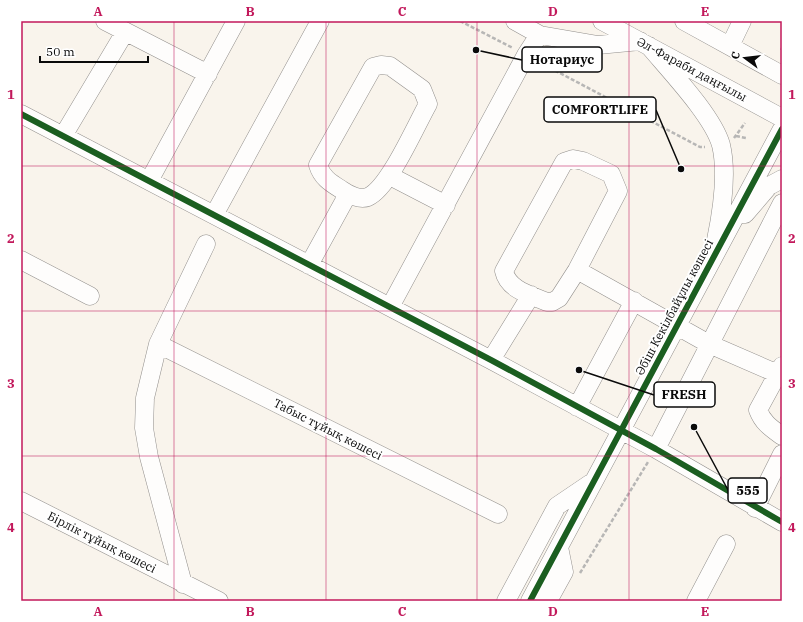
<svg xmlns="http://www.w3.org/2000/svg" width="803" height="622" font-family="'IBM Plex Serif',serif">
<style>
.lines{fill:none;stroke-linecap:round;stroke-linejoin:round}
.minor-casing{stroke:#928f8c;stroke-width:19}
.path{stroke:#b7b6b5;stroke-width:2.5;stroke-dasharray:4 2;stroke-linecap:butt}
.minor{stroke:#fefdfc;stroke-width:18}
.cycleway-casing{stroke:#fff;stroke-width:8}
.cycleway{stroke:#1b5e20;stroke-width:6}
.grid{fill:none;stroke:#c2185b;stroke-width:1;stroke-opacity:0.55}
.labels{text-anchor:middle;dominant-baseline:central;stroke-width:4;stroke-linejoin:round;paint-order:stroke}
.street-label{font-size:12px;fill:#0a0a0a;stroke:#fff}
.leader{fill:none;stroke:#0a0a0a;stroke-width:1.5}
.callout-dot{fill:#0a0a0a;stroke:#fff;stroke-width:1.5}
.callout{fill:#fff;stroke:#0a0a0a;stroke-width:1.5}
.callout-label{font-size:13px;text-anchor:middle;font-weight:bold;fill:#0a0a0a}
.neatline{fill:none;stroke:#c2185b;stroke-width:1.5}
.grid-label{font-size:13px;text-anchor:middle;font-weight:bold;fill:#c2185b}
</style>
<rect width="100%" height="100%" fill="#f9f4ec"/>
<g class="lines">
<defs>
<path id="minor" d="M105 21 208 74
M515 21 540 35 598 45 640 41
M602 21 782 118
M684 21 782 75
M649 46C669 70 713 116 721 145 728 174 722 211 716 240
M730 46 742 21
M381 65 390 66 422 89 428 104C416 125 389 188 368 197 360 200 349 195 342 190 331 183 322 178 318 165L373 67Z
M21 114 491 360 656 449 782 522
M63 136 125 32
M573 159 583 161 611 174 618 191 577 270 559 298 552 302H547C531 295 508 290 504 271L564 162Z
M390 176 446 205
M149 181 236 21
M745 214 769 186 782 179
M214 215 320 21
M21 260 90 296
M309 265 348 194
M577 270 709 344 778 374
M390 307 526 55 539 35
M158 344 498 514
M491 360 531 295
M782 366 758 410C763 423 771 428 782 436
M577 407 634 301
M656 449 782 203
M21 501 219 601
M755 508 782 454
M183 584 149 457 144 428 145 398 158 344 206 244
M506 601 557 506 591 483
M530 601 782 129
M548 601 564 572 559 547
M696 601 726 544"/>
</defs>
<use href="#minor" class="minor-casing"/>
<path class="path" d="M460 21 513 48
M781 50 782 48
M539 62 700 147H705
M736 136 746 138
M734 138 745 123
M580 573 648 462"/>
<use href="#minor" class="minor"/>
<defs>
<path id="cycleway" d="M21 114 491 360 656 449 782 522
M530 601 782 129"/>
</defs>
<use href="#cycleway" class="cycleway-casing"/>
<use href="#cycleway" class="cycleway"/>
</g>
<path class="grid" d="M174 21V601M326 21V601M477 21V601M629 21V601M21 166H782M21 311H782M21 456H782"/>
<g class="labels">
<g class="street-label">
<text transform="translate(692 69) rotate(28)">Әл-Фараби даңғылы</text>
<text transform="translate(674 307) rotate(-62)">Әбіш Кекілбайұлы көшесі</text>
<text transform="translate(328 429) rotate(27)">Табыс тұйық көшесі</text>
<text transform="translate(102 542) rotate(27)">Бірлік тұйық көшесі</text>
</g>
</g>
<path class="leader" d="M476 50L522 60M681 169L656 110M579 370L654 395M694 427L728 490"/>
<g class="callout-dot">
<circle cx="476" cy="50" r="4"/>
<circle cx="681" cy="169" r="4"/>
<circle cx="579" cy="370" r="4"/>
<circle cx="694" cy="427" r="4"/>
</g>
<g class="callout">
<rect x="522" y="47" width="80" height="25" rx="4"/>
<rect x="544" y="97" width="112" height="25" rx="4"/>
<rect x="654" y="382" width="61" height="25" rx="4"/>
<rect x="728" y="478" width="39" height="25" rx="4"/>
</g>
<g class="callout-label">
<text x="562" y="64">Нотариус</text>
<text x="600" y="114">COMFORTLIFE</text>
<text x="684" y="399">FRESH</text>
<text x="748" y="495">555</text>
</g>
<rect width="803" height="622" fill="none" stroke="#ffffff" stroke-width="44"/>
<g transform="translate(745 58) rotate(285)" stroke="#ffffff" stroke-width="3" paint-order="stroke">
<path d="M0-3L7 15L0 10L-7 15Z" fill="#0a0a0a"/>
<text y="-6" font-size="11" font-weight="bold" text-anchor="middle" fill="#0a0a0a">С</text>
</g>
<path d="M40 56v6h108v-6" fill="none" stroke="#0a0a0a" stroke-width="2"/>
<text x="46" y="56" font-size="12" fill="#0a0a0a" stroke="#ffffff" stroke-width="3" paint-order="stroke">50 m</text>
<rect x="22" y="22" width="759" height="578" class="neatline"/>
<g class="grid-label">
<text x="98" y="16">A</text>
<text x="250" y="16">B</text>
<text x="402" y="16">C</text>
<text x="553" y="16">D</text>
<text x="705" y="16">E</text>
<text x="11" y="99">1</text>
<text x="792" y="99">1</text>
<text x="11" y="243">2</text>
<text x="792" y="243">2</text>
<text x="11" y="388">3</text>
<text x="792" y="388">3</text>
<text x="11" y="532">4</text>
<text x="792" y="532">4</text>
<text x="98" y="616">A</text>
<text x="250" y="616">B</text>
<text x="402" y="616">C</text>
<text x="553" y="616">D</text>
<text x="705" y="616">E</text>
</g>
</svg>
